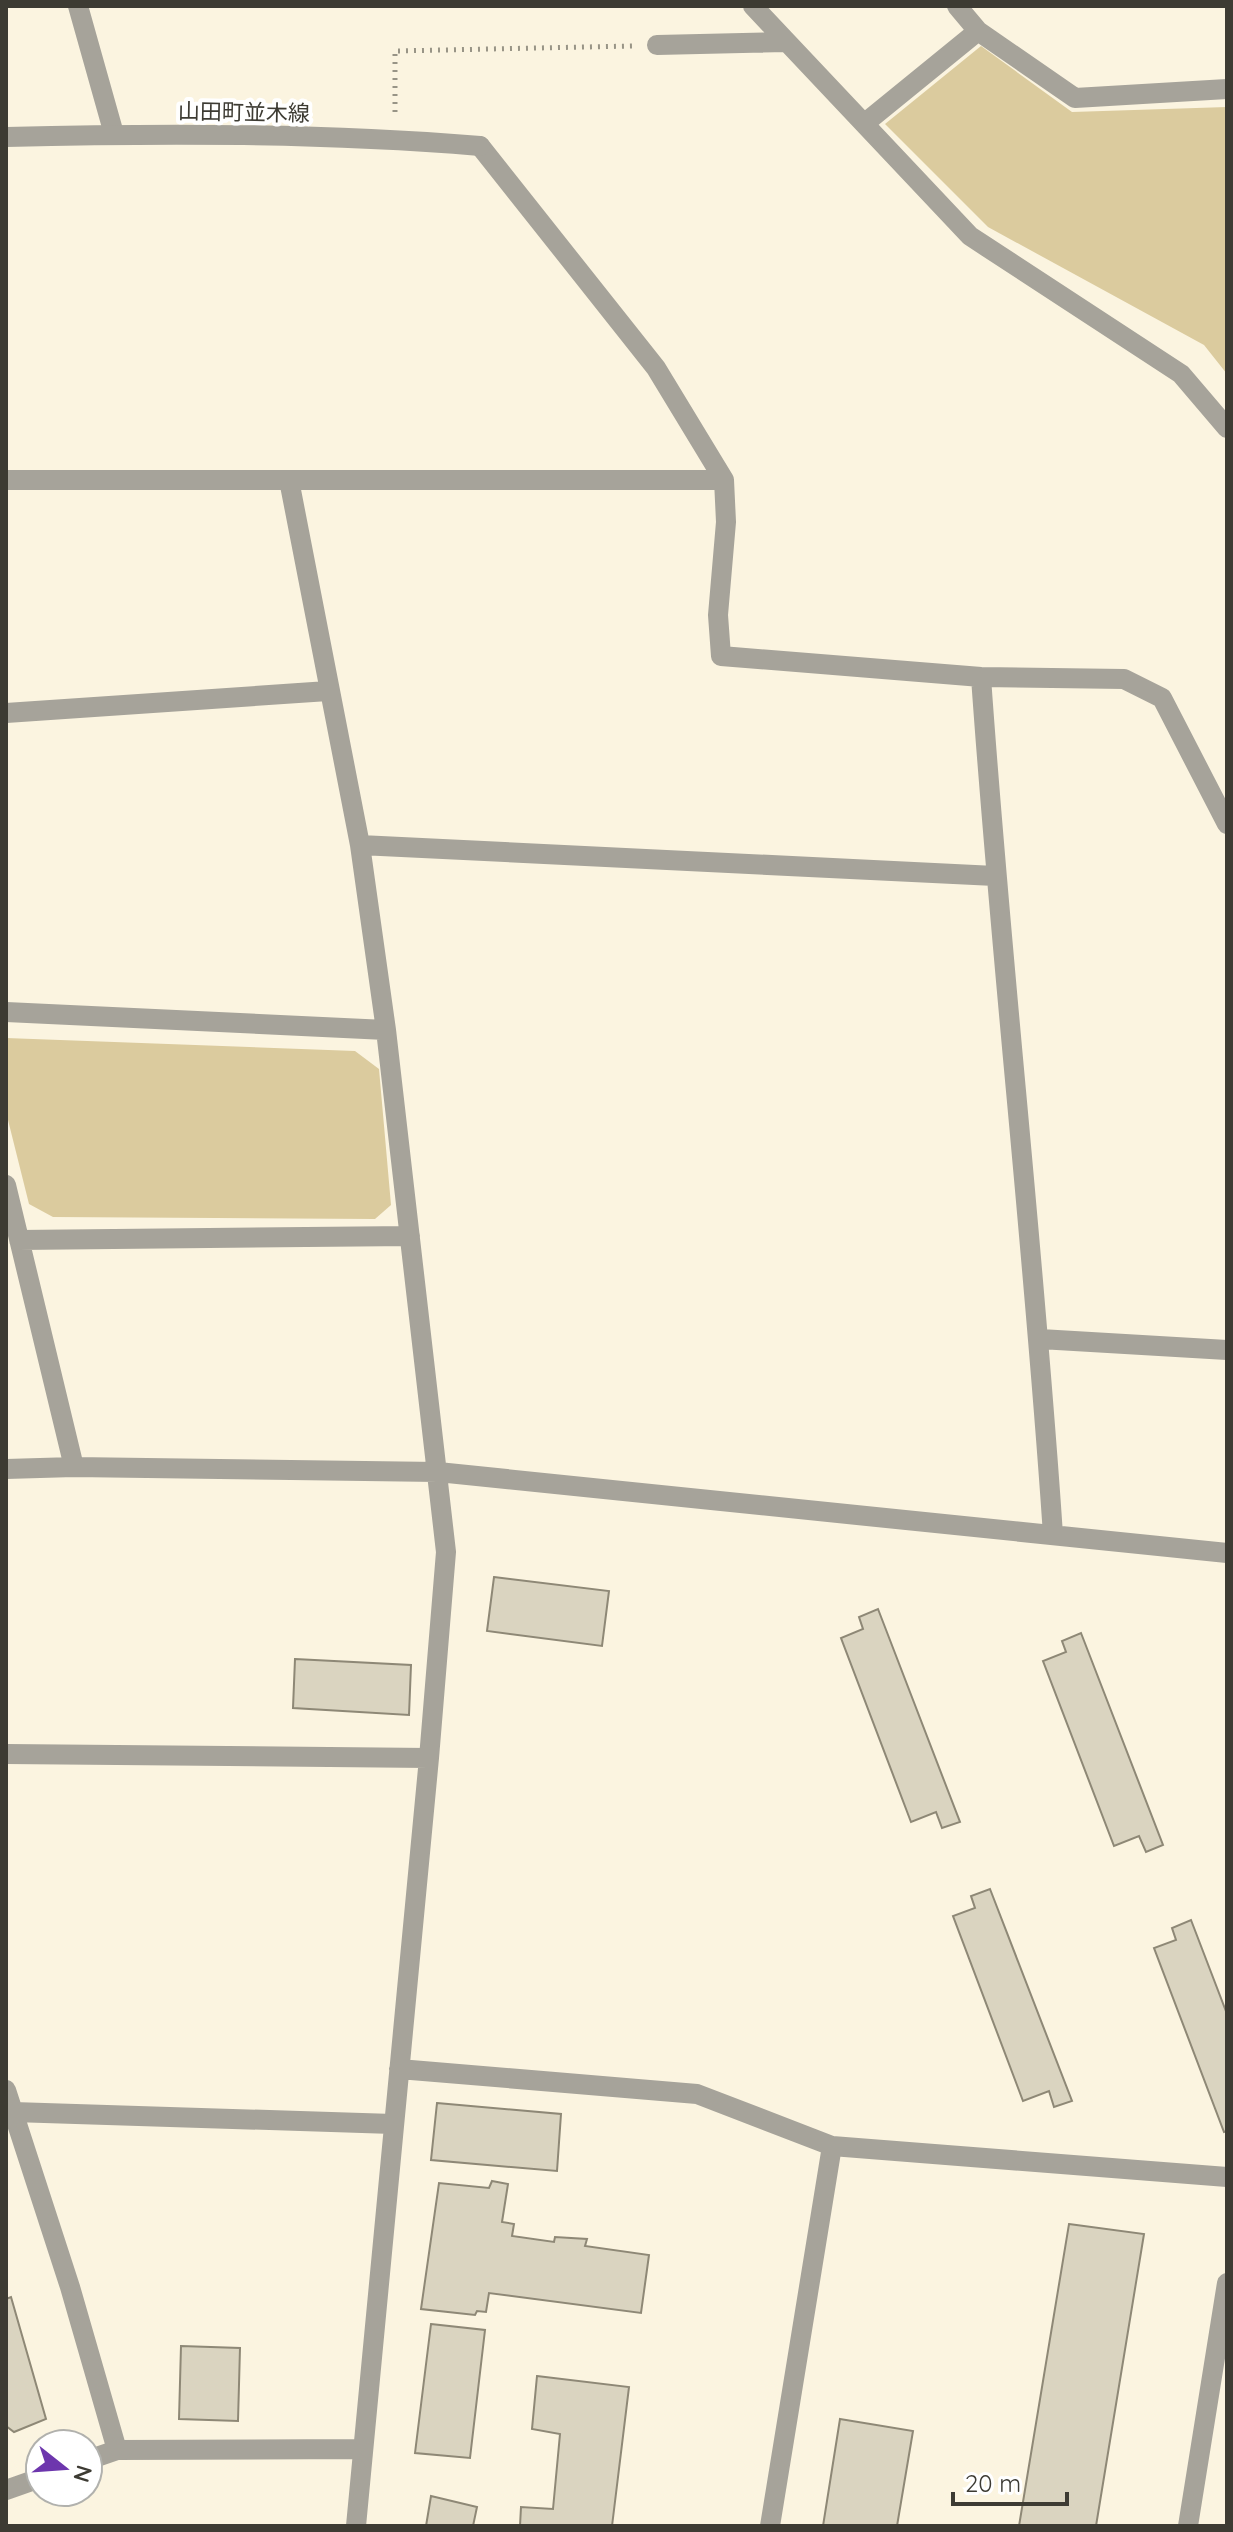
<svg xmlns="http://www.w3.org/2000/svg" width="1233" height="2532" font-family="Quicksand,'Noto Sans JP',sans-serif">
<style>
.green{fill:#dbcb9e}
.building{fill:#dad4c0;stroke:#8e8876;stroke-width:2}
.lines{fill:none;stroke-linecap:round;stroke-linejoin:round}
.path{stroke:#989486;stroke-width:5;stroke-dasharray:2 6;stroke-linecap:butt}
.minor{stroke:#a6a39a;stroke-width:20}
.tertiary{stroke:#a6a39a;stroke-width:20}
.labels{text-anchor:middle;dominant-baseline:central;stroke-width:8;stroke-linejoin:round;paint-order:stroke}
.street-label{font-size:22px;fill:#3d3b33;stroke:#fff}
</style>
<rect width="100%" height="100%" fill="#fbf4e0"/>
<path class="green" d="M981 46 1072 112 1227 107V374L1204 345 988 227 885 124Z
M6 1038 355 1051 379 1069 391 1205 375 1219 53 1217 29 1204 6 1112Z"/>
<path class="building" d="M494 1577 609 1591 602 1646 487 1631Z
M878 1609 960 1822 942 1828 936 1812 911 1822 841 1638 863 1629 859 1617Z
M1081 1633 1163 1845 1146 1852 1139 1836 1114 1846 1043 1661 1066 1652 1062 1641Z
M295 1659 411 1665 409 1715 293 1708Z
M990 1889 1072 2101 1054 2107 1049 2091 1023 2101 953 1916 975 1908 971 1896Z
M1191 1920 1227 2014V2131L1224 2132 1154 1948 1176 1940 1172 1928Z
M437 2103 561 2114 557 2171 431 2160Z
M492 2181 508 2184 502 2222 514 2224 512 2236 554 2242 555 2237 587 2239 585 2246 649 2255 641 2313 489 2293 486 2312 477 2311 475 2315 421 2309 439 2183 489 2188Z
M1069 2224 1144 2234 1096 2526H1019Z
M11 2297 46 2419 14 2432 6 2426V2299Z
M431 2324 485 2330 470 2458 415 2453Z
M181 2346 240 2348 238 2421 179 2419Z
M537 2376 629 2387 612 2526H520L521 2507 553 2509 560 2434 532 2429Z
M840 2419 913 2431 897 2526H823Z
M431 2496 477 2507 473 2526H426Z"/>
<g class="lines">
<path class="path" d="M395 112V51L632 46"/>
<path class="minor" d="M78 6 114 134
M753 6 970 236 1181 374 1227 428
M957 6 978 31 1075 98 1227 89
M657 45 787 42
M865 123 978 31
M480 146 656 368 724 480 726 522 718 615 721 656 981 677 1124 679 1162 698 1227 824
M6 480H724
M289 480 360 845 386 1030 446 1552 429 1758 356 2526
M981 677C1001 964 1034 1248 1053 1535
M6 713 328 691
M360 845 995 876
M6 1012 386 1030
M6 1185 74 1467
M19 1240 410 1236
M1040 1339 1227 1350
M6 1469 74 1467 438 1472 1227 1553
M6 1754 429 1758
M399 2069 697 2094 832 2146 1227 2177
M6 2090 70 2287 117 2450
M13 2112 393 2124
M88 2460 117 2450 363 2449
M6 2490 40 2478
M770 2526 832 2146
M1188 2526 1227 2283"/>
<path class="tertiary" d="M6 137C164 133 323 133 480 146"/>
</g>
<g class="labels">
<g class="street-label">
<text transform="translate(244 112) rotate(1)">山田町並木線</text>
</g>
</g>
<rect width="1233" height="2532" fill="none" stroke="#3d3b33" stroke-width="16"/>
<g transform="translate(64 2468) rotate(107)"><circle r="38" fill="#ffffff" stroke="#b1b1ad" stroke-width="2"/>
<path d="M0-6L14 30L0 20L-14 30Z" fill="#6d36ad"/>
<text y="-12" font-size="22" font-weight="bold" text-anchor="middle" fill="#3d3b33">N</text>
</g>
<path d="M953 2492v12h114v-12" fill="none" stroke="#3d3b33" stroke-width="4"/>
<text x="965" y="2492" font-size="24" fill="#3d3b33" stroke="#ffffff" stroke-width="6" paint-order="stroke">20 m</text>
</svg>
